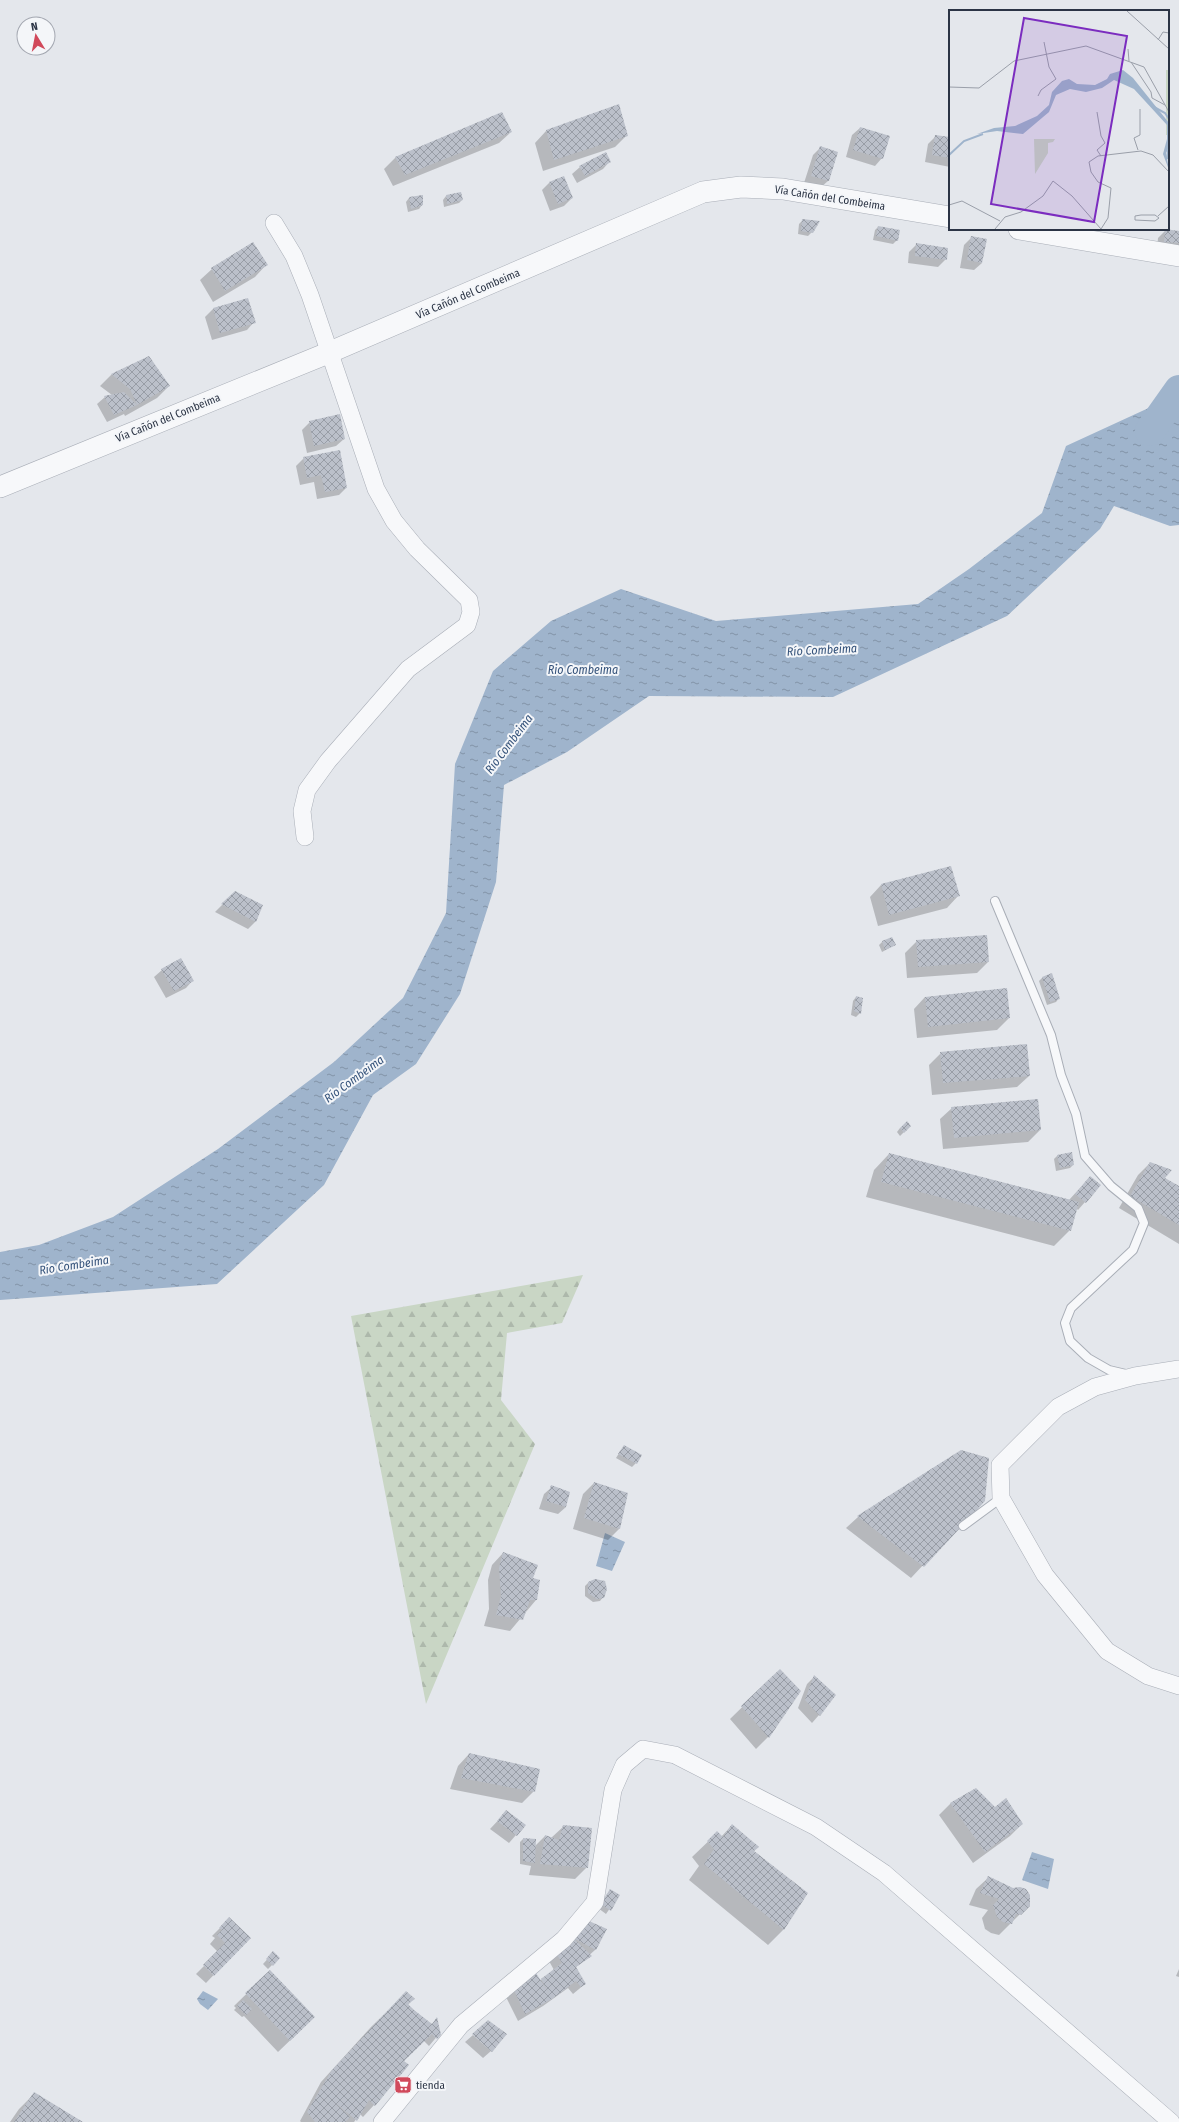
<svg xmlns="http://www.w3.org/2000/svg" width="1179" height="2122" font-family="'Fira Sans Condensed',sans-serif">
<style>
.forest{fill:url(#forest-firs)}
.water{fill:url(#water-ripples)}
.shadow{fill:#0003}
.lines{fill:none;stroke-linecap:round;stroke-linejoin:round}
.river{stroke:#9fb4cc;stroke-width:30}
.building{fill:url(#building-cross-hatch)}
.service-casing{stroke:#a9aeb7;stroke-width:10}
.minor-casing{stroke:#a9aeb7;stroke-width:18}
.tertiary-casing{stroke:#a9aeb7;stroke-width:22}
.service{stroke:#f7f8fa;stroke-width:8}
.minor{stroke:#f7f8fa;stroke-width:17}
.tertiary{stroke:#f7f8fa;stroke-width:21}
.labels{text-anchor:middle;dominant-baseline:central;stroke-width:4;stroke-linejoin:round;paint-order:stroke}
.street-label{font-size:11px;fill:#2b3445;stroke:#f4f6f9}
.poi-label{font-size:11px;fill:#2b3445;stroke:#f4f6f9;text-anchor:start}
.water-label{font-size:12px;font-style:italic;fill:#34527a;stroke:#f4f6f9}
.inset-river{fill:none;stroke:#9fb4cc;stroke-width:2}
.inset-road{fill:none;stroke:#9a9fa9;stroke-width:1}
.view{fill:#7b2cbf;fill-opacity:0.15;stroke:#7b2cbf;stroke-width:2}
.inset-edge{fill:none;stroke:#2b3445;stroke-width:2}
</style>
<defs>
<pattern id="forest-firs" width="22" height="20" patternUnits="userSpaceOnUse"><rect width="22" height="20" fill="#c9d6c5"/><path d="M5 1l3.5 6h-7zM16 11l3.5 6h-7z" fill="#adb8ab"/></pattern>
<pattern id="water-ripples" width="26" height="14" patternUnits="userSpaceOnUse"><rect width="26" height="14" fill="#9fb4cc"/><path d="M2 4q2-2 4 0t4 0M15 11q2-2 4 0t4 0" fill="none" stroke="#8293a7"/></pattern>
<pattern id="building-cross-hatch" width="8" height="8" patternUnits="userSpaceOnUse"><rect width="8" height="8" fill="#bbc0ca"/><path d="M0 0l8 8M0 8l8-8" fill="none" stroke="#989da6"/></pattern>
</defs>
<rect width="100%" height="100%" fill="#e4e7ec"/>
<path class="forest" d="M583 1275 562 1323 507 1333 501 1400 535 1444 426 1704 351 1316Z"/>
<path class="water" d="M1179 394V525L1170 526 1114 506 1100 529 1007 616 833 697 649 696 567 752 504 785 496 882 460 994 416 1064 373 1095 324 1185 217 1284 0 1300V1252L39 1245 113 1217 218 1149 334 1062 403 998 446 913 455 764 493 671 551 621 621 589 716 621 918 604 969 569 1042 513 1066 446Z
M605 1533 625 1542 612 1571 596 1566Z
M1032 1852 1054 1859 1048 1889 1022 1880Z
M203 1991 218 1999 208 2010 200 2004 197 1999Z"/>
<path class="shadow" d="M860 128 882 158 875 166 846 157 852 135Z
M546 131 627 135 615 147 543 171 535 143Z
M511 132 499 143 393 186 384 169 396 157Z
M936 136 950 138V167L925 162 928 144Z
M821 147 828 181 820 188 804 183 813 155Z
M610 161 603 169 577 183 572 174 580 167Z
M550 182 572 198 564 206 550 211 542 190Z
M446 196 462 200 459 203 444 207 443 200Z
M409 198 422 205 419 209 408 212 406 202Z
M803 220 812 232 808 236 798 234 799 224Z
M878 227 897 240 893 244 873 240 875 230Z
M1166 230 1179 232V251L1157 249 1158 238Z
M972 237 982 263 974 270 960 268 964 245Z
M917 244 946 259 938 267 908 263 909 252Z
M266 265 255 277 213 302 200 280 212 269Z
M247 299 254 322 247 330 212 340 205 317 213 309Z
M112 374 169 386 157 398 125 416 124 414 107 422 97 404 105 397 112 395 100 386Z
M310 422 344 439 336 446 307 453 302 430Z
M304 458 346 488 339 495 317 499 314 482 300 485 296 466Z
M881 885 958 896 947 908 878 926 870 897Z
M235 892 262 905 255 922 248 929 215 912Z
M917 941 988 962 977 973 907 978 905 953Z
M882 942 895 945 882 952 879 945Z
M162 970 193 980 186 988 166 998 154 977Z
M1043 977 1059 998 1056 1002 1047 1005 1039 981Z
M856 997 862 999 860 1013 856 1017 851 1015 853 1001Z
M925 997 1009 1018 997 1030 917 1038 914 1009Z
M941 1053 1029 1076 1017 1087 932 1095 929 1065Z
M952 1108 1040 1130 1028 1142 943 1149 940 1119Z
M910 1126 900 1136 897 1132 900 1128Z
M889 1154 1069 1200 1090 1177 1085 1202 1078 1210 1076 1208 1070 1230 1054 1246 866 1197 874 1170Z
M1058 1155 1073 1165 1070 1168 1056 1171 1054 1159Z
M1150 1163 1163 1178 1179 1187V1244L1119 1208 1138 1175Z
M621 1450 636 1463 632 1467 616 1458Z
M594 1483 620 1528 608 1540 573 1529 583 1494Z
M552 1487 566 1507 558 1514 539 1509 544 1494Z
M984 1500 911 1578 846 1528 858 1517Z
M503 1553 532 1579 536 1600 510 1631 484 1626 489 1609 488 1580 492 1565Z
M588 1583 603 1597 600 1601 593 1602 585 1596V1586Z
M780 1670 800 1691 768 1737 756 1749 730 1719Z
M814 1677 819 1715 812 1723 798 1708 807 1684Z
M469 1754 534 1791 522 1803 450 1789 458 1766Z
M951 1803 995 1809 1022 1824 1010 1836 973 1863 939 1815Z
M506 1812 516 1835 509 1843 490 1829Z
M732 1825 752 1852 807 1893 783 1930 768 1945 689 1880 699 1866 692 1857 717 1833 721 1837Z
M564 1826 587 1867 575 1879 529 1875 531 1866 520 1864V1842L523 1839 535 1846 545 1836 551 1838Z
M988 1878 1013 1889 1029 1905 999 1935 991 1933 985 1929 982 1918 988 1910 969 1905 976 1889Z
M610 1890 619 1895 606 1914 598 1908Z
M229 1919 249 1938 206 1983 196 1974 218 1952 210 1944 215 1938 212 1936Z
M581 1930H606L595 1950 575 1968 585 1984 573 1994 568 1988 543 2006 518 2021 506 1997 513 1989 540 1981 554 1970 549 1961Z
M273 1953 279 1958 268 1969 263 1964Z
M1179 1969V1977L1176 1976Z
M270 1971 302 2029 278 2052 244 2016 242 2017 234 2010 236 2008 234 2006Z
M406 1993 413 1999 408 2005 431 2025 437 2019 439 2034 429 2046 424 2041 402 2061 374 2105 363 2117 360 2114 354 2122H301L300 2121 321 2082 371 2027Z
M473 2035 491 2051 483 2058 465 2042Z
M34 2094 81 2122H10L19 2109Z"/>
<g class="lines">
<path class="river" d="M1150 431 1179 390"/>
</g>
<path class="building" d="M619 104 628 136 554 160 546 130Z
M502 112 512 132 405 175 395 157Z
M860 127 890 136 883 159 853 150Z
M935 135 950 137V158L932 155Z
M820 146 838 152 829 181 811 176Z
M606 152 611 162 585 176 579 166Z
M564 176 573 198 558 204 549 182Z
M461 192 463 200 447 204 446 195Z
M423 195V205L411 209 409 197Z
M802 219 820 221 813 233 801 231Z
M878 226 900 230 898 241 876 236Z
M1165 229 1179 231V243L1164 242Z
M971 236 987 239 982 263 967 260Z
M253 242 268 265 225 291 211 268Z
M916 243 948 248 947 260 915 256Z
M248 298 256 323 220 333 213 308Z
M149 356 170 386 137 405 130 389 111 374Z
M124 392 137 405 114 415 104 396Z
M340 414 345 439 314 446 309 421Z
M340 450 347 488 325 492 321 475 307 478 303 457Z
M951 866 960 896 889 915 881 884Z
M235 891 263 905 256 922 221 904Z
M987 935 989 962 918 967 916 940Z
M892 937 896 945 885 950 882 941Z
M181 958 194 981 174 991 161 969Z
M1052 973 1060 999 1050 1002 1042 977Z
M1007 988 1010 1018 928 1027 925 997Z
M856 996 863 998 861 1014 854 1011Z
M1027 1044 1030 1076 943 1083 940 1052Z
M1038 1099 1041 1130 954 1138 951 1107Z
M907 1121 911 1126 904 1133 900 1128Z
M1072 1152 1074 1165 1060 1168 1057 1155Z
M889 1153 1079 1202 1071 1231 881 1182Z
M1150 1162 1172 1170 1165 1178 1179 1186V1225L1130 1196Z
M1090 1176 1101 1185 1086 1203 1075 1194Z
M624 1445 642 1455 637 1464 618 1454Z
M961 1450 989 1458 985 1501 924 1567 857 1516Z
M594 1482 628 1493 620 1529 584 1518Z
M551 1485 570 1492 566 1507 546 1501Z
M503 1552 538 1565 533 1578 540 1580 537 1600H530L523 1620 496 1615 501 1596 499 1568Z
M595 1579 605 1581 607 1589 604 1598 597 1599 588 1593V1582Z
M780 1669 801 1691 769 1738 741 1706Z
M814 1675 836 1695 820 1716 805 1700Z
M469 1753 540 1769 535 1792 461 1778Z
M976 1788 995 1807 1006 1798 1023 1824 985 1852 950 1803Z
M506 1810 526 1825 517 1836 497 1821Z
M732 1824 759 1847 754 1851 808 1893 784 1930 704 1864 714 1849 707 1841 717 1831 723 1837Z
M563 1825 592 1828 588 1868 540 1864 545 1835 559 1840Z
M523 1838 536 1839 535 1863 523 1861Z
M988 1876 1013 1888 1020 1887 1026 1889 1030 1895V1906L1021 1915 1016 1914 1012 1924 1003 1922 997 1917 993 1905 999 1899 980 1893Z
M610 1889 620 1895 611 1911 601 1904Z
M229 1917 251 1938 214 1976 203 1965 225 1943 217 1935 222 1930 219 1928Z
M589 1921 607 1929 596 1950 573 1938Z
M573 1938 592 1956 576 1967 586 1984 581 1987 576 1981 552 1999 525 2014 513 1988 534 1970 549 1993 541 1979 562 1963 556 1953Z
M273 1951 280 1958 273 1966 266 1959Z
M270 1970 315 2017 290 2041 245 1993Z
M406 1991 415 1999 408 2004 414 2010 432 2024 437 2017 441 2035 437 2039 432 2034 404 2061 409 2065 375 2106 369 2100 357 2121 333 2101 350 2117 345 2122H315L307 2112 332 2070Z
M243 2000 252 2009 246 2015 237 2006Z
M488 2020 507 2034 492 2052 472 2034Z
M34 2092 83 2122H14Z"/>
<g class="lines">
<defs>
<path id="service" d="M995 901 1051 1035 1061 1075 1076 1114 1085 1156 1111 1186 1138 1208 1144 1223 1133 1250 1071 1308 1065 1323 1070 1341 1088 1358 1109 1370 1126 1374
M963 1526 1001 1498"/>
<path id="minor" d="M274 223 294 256 310 295 376 489 394 521 417 549 469 600 471 612 467 625 408 669 328 761 307 790 302 811 305 837
M1179 1369 1135 1376 1095 1387 1058 1407 1000 1465 1001 1498 1045 1575 1107 1651 1148 1676 1179 1686
M382 2122 461 2025 564 1939 595 1902 613 1790 624 1765 643 1749 675 1755 816 1827 884 1873 1171 2122"/>
<path id="tertiary" d="M1019 229 1179 256
M0 487 328 353 703 192 741 187 783 189 950 217"/>
</defs>
<use href="#service" class="service-casing"/>
<use href="#minor" class="minor-casing"/>
<use href="#tertiary" class="tertiary-casing"/>
<use href="#service" class="service"/>
<use href="#minor" class="minor"/>
<use href="#tertiary" class="tertiary"/>
</g>
<defs>
<symbol id="supermarket-square" viewBox="-11 -11 22 22"><rect x="-9" y="-9" width="18" height="18" rx="4" fill="#d1495b" stroke="#f4f6f9"/><path d="M-6-5.5h2.5l.6 2H6L4.5 2H-2.5L-4.4-4H-6ZM-1.5 3.2a1.3 1.3 0 1 0 .1 0ZM3 3.2a1.3 1.3 0 1 0 .1 0Z" fill="#fff"/></symbol>
</defs>
<g fill-rule="evenodd">
<use href="#supermarket-square" x="393" y="2075" width="20" height="20"/>
</g>
<g class="labels">
<g class="street-label">
<text transform="translate(830 198) rotate(9)">Vía Cañón del Combeima</text>
<text transform="translate(468 294) rotate(-23)">Vía Cañón del Combeima</text>
<text transform="translate(168 418) rotate(-22)">Vía Cañón del Combeima</text>
</g>
<g class="poi-label">
<text x="416" y="2085">tienda</text>
</g>
<g class="water-label">
<text transform="translate(822 650) rotate(-3)">Río Combeima</text>
<text x="583" y="670">Rio Combeima</text>
<text transform="translate(509 744) rotate(-53)">Río Combeima</text>
<text transform="translate(354 1079) rotate(-36)">Río Combeima</text>
<text transform="translate(74 1265) rotate(-9)">Río Combeima</text>
</g>
</g>
<g transform="translate(949 10)">
<rect width="220" height="220" fill="#e4e7ec"/>
<path d="M217 60H220V125H217ZM85 129H106L104 132 99 133V143L86 164Z" fill="#c9d6c5"/>
<path d="M174 60 184 68 220 113V137L217 143 220 160 214 144 218 129V115L185 79 165 70 153 78 137 82 121 79 107 85 100 102 74 124 48 121 28 124 45 118 66 116 88 106 100 95 103 82 113 71 120 69 128 74 146 75 158 69 161 64Z" fill="#9fb4cc"/>
<path class="inset-river" d="M205 97 216 103 220 109M0 145 15 131 34 124M218 149 220 134"/>
<path class="inset-road" d="M178 1 220 39M209 30 214 22 220 23M179 39 180 51M182 52 202 82 203 88 216 95M0 77 30 78 65 51 137 36 195 57 220 102M89 86 92 80 107 69 100 57 95 32M148 102 152 126 156 133 148 140 152 146M189 140 185 128 191 125V99M0 195 13 191 51 211M192 205H206L210 208 206 211 186 210V206ZM209 206 220 196M46 219 56 207 72 202 94 186 104 171 123 186 152 219 159 208 162 178 149 172 142 162 140 152 149 146 192 141 204 145 220 162"/>
<path class="view" d="M75 8 178 26 145 212 42 194Z"/>
<rect width="220" height="220" class="inset-edge"/>
</g>
<g transform="translate(36 36) rotate(350)"><circle r="19" fill="#f4f6f9" stroke="#a4a8b1"/>
<path d="M0-3L7 15L0 10L-7 15Z" fill="#d1495b"/>
<text y="-6" font-size="11" font-weight="bold" text-anchor="middle" fill="#2b3445">N</text>
</g>
</svg>
